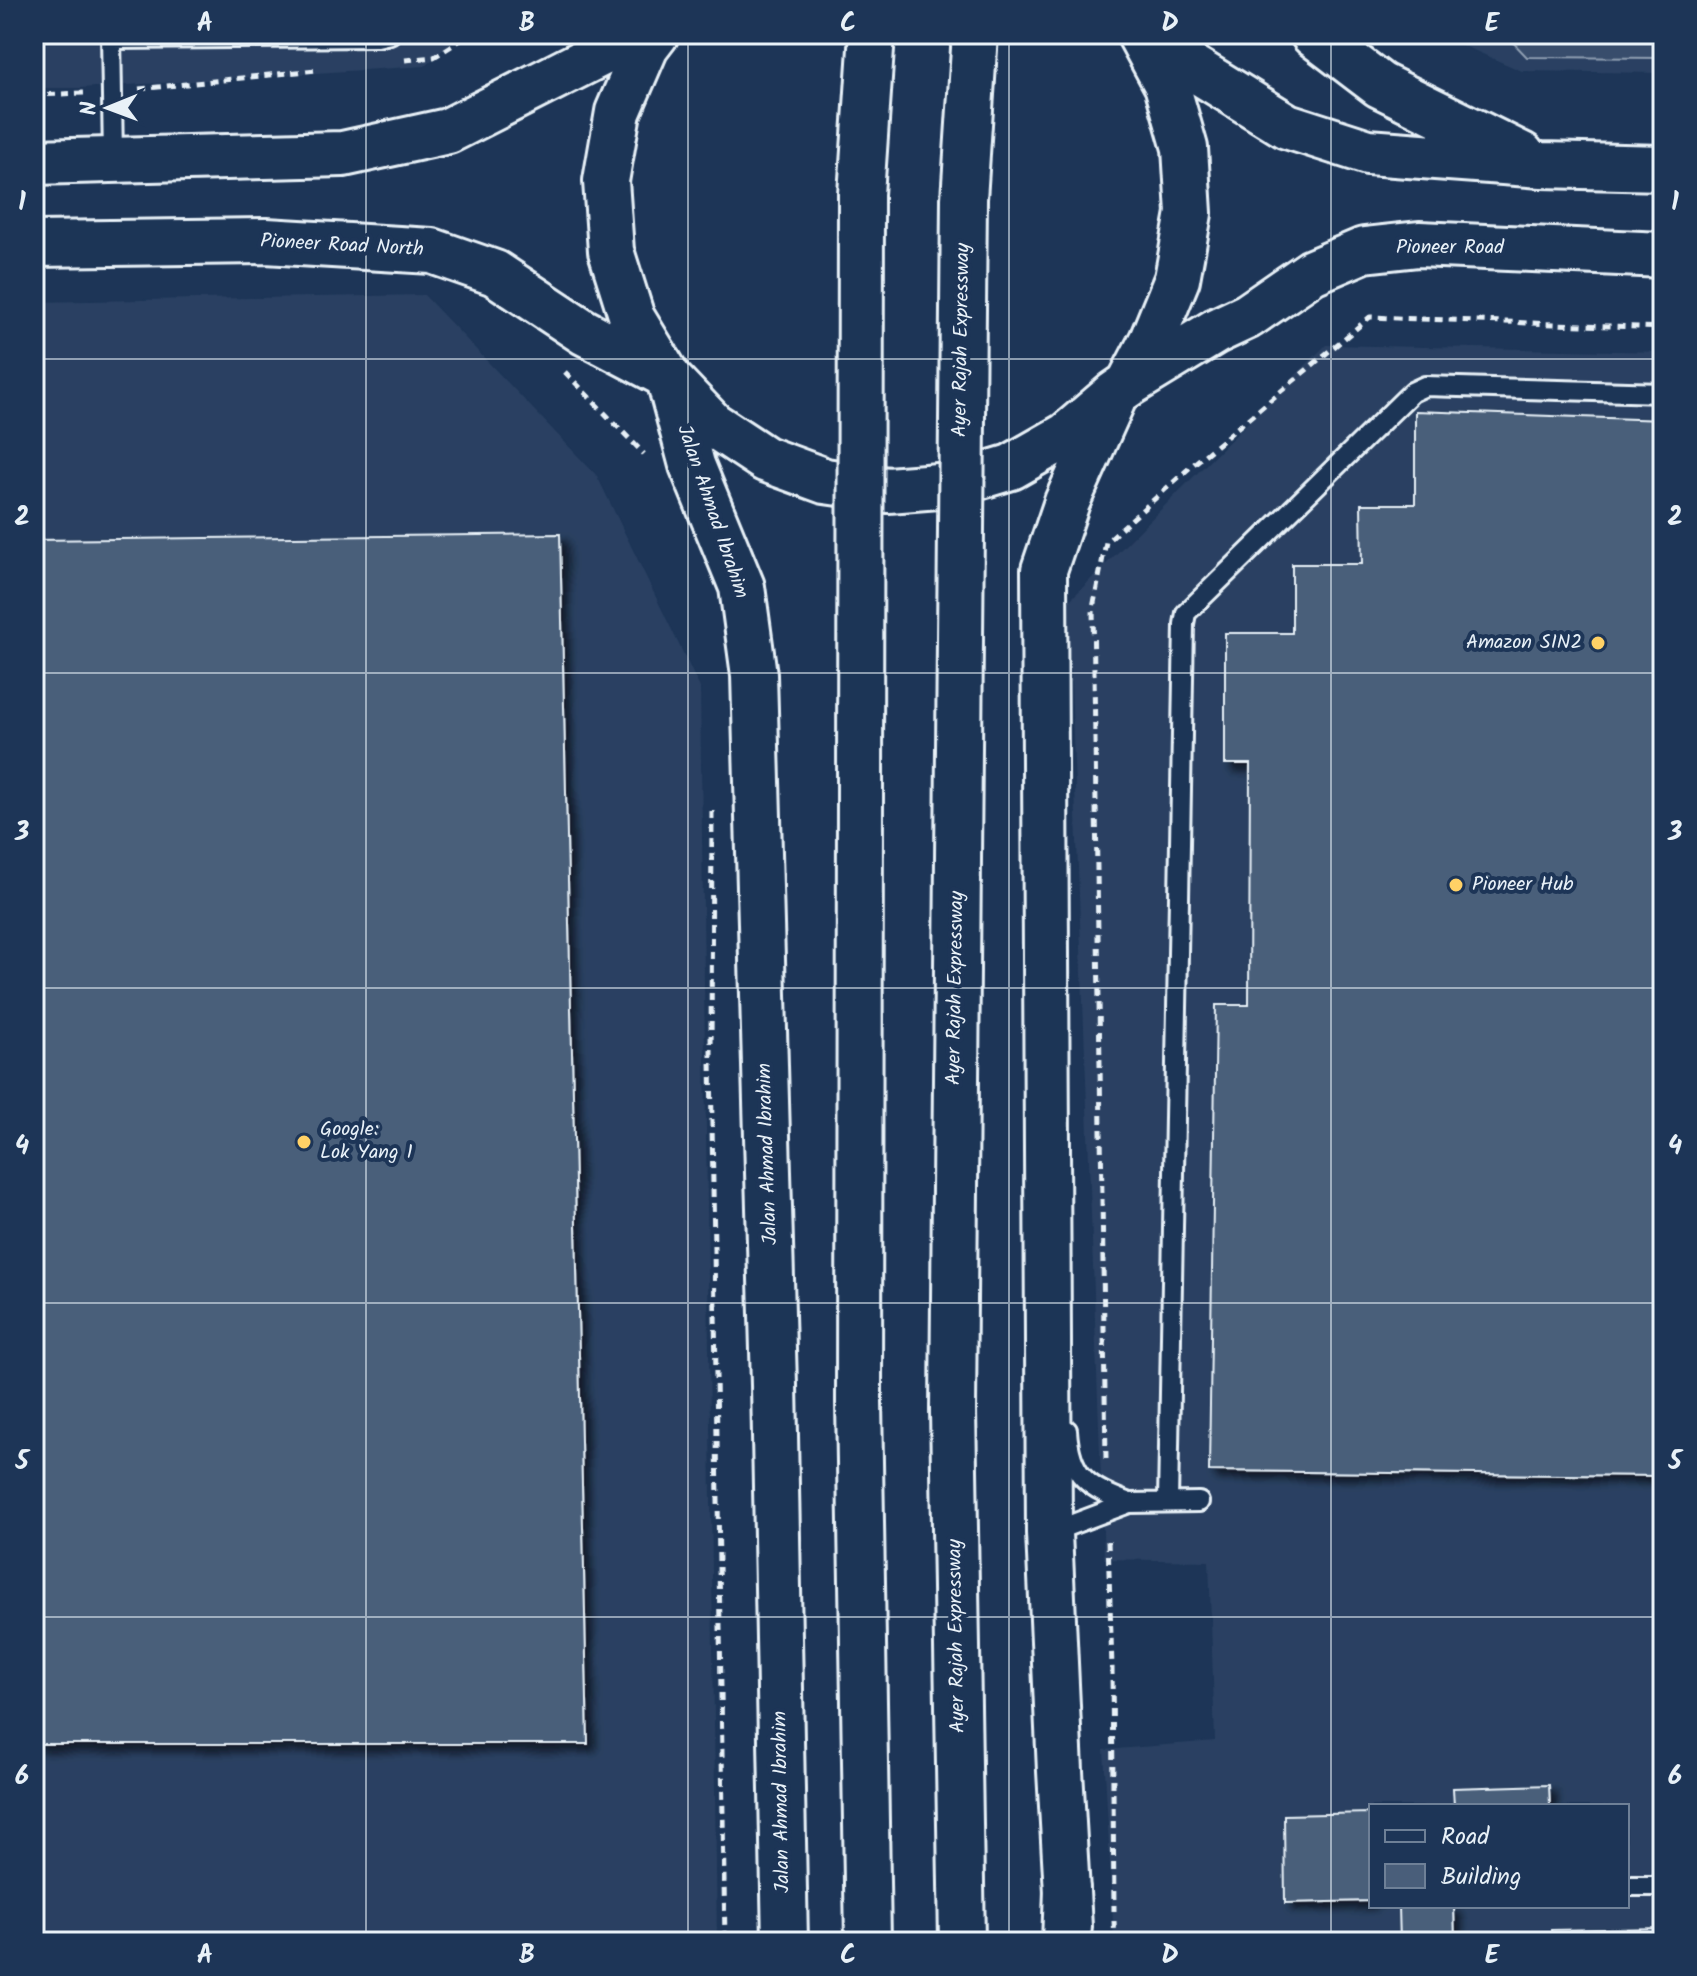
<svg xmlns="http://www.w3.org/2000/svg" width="1697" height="1976" font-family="Kalam,sans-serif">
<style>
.built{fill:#2a4162;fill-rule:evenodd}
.green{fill:#374d6c;stroke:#909fb2;stroke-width:2}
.building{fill:#495e7a;stroke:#e8f1f8;stroke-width:2;filter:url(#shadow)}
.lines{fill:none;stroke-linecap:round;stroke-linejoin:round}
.lane-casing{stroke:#e8f1f8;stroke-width:24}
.primary-casing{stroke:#e8f1f8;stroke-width:50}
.highway-casing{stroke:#e8f1f8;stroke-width:50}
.path{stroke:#e8f1f8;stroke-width:5;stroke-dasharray:8 6;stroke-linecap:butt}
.lane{stroke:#1d3557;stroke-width:18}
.primary{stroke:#1d3557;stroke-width:44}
.highway{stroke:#1d3557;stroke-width:44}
.highway-bridge-casing{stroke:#e8f1f8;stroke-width:50;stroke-linecap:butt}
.highway-bridge{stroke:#1d3557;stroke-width:44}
.grid{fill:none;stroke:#e8f1f8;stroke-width:2;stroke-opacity:0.55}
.poi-dot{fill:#ffd166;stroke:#1d3557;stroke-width:3}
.labels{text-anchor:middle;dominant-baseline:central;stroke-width:8;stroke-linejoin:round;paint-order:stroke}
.street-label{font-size:20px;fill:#e8f1f8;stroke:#1d3557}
.poi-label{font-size:20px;fill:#e8f1f8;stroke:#1d3557;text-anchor:start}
.neatline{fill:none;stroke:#e8f1f8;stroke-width:3}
.grid-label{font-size:26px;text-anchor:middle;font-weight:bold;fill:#e8f1f8}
</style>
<defs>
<filter id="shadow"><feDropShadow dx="7" dy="7" stdDeviation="4" flood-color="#0009"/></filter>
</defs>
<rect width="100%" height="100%" fill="#1d3557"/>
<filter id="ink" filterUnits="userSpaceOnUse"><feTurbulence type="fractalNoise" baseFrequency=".0125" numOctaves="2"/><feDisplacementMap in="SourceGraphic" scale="16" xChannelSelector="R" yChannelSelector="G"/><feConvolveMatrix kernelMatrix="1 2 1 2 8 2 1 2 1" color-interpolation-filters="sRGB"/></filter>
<g filter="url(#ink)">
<path class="built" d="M34 34H460L425 66 80 88H34Z
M1436 34H1663V73L1522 71Z
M424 295 597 476 700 688 717 1942H34V302Z
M1326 345 1663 352V1942H1114L1104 1750 1215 1741 1209 1561 1104 1559 1068 602ZM1371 1806H1627V1906H1371Z"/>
<path class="green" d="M1505 34H1663V58L1527 57Z"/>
<path class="building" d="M1415 411 1663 420V1476L1209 1471 1216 1005H1249L1250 764H1225V633H1292V564H1362L1361 504H1415Z
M560 534 588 1744H34V540Z
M1549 1785 1550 1806H1454L1453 1788Z
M1371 1813V1901L1285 1903 1284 1815Z
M1399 1906H1454L1455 1942H1400Z
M1663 1928V1942H1551V1930Z"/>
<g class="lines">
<defs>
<path id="lane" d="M111 34 113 159
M112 39 377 37 390 34
M1067 1430C1070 1477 1088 1487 1129 1503
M1168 1502 1184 624 1186 613 1412 392 1425 386 1663 393
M1049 1533 1129 1503 1199 1502
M1627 1886H1663"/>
<path id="primary" d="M656 34 646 47 618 112 606 181 611 251 632 318 669 379 712 424 765 459 825 481 888 490 951 485 1011 467 1067 435 1116 393 1129 384 1216 331 1248 316 1312 272 1364 250 1419 244 1663 255
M1313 34 1380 85 1522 155
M1141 36 1287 126 1368 152 1542 165 1663 168
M34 162 343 154 448 131 604 52 631 34
M34 244 266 241 432 251 495 273 584 332 666 375
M669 379 692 465 742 587 754 675 774 1385 785 1942
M1129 384 1152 340 1177 279 1189 213 1185 148 1167 85 1140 35
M1069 1927 1060 1771 1049 1533 1044 570 1067 502 1116 393"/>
<path id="highway" d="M859 1402 868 1942
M953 1410 962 1942
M1065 1942 1067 1890"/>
</defs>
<use href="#lane" class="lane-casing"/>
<use href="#primary" class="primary-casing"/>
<use href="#highway" class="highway-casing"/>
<path class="path" d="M405 60 434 57 470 34
M139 89 316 70
M34 95 85 93
M565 372 644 454
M712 811 711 1060 725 1942
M1106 1459 1093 608 1106 542 1195 463 1370 317 1663 328
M1108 1541 1112 1667 1114 1911
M1114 1921 1115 1942"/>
<use href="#lane" class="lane"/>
<use href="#primary" class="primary"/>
<use href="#highway" class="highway"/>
<defs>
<path id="highway-bridge" d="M859 1402 861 194 872 34
M953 1410 964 199 975 34"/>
</defs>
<use href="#highway-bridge" class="highway-bridge-casing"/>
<use href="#highway-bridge" class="highway-bridge"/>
</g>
</g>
<path class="grid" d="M366 34V1942M688 34V1942M1009 34V1942M1331 34V1942M34 359H1663M34 673H1663M34 988H1663M34 1303H1663M34 1617H1663"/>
<g class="poi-dot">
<circle cx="1598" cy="643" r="8"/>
<circle cx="1456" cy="885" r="8"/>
<circle cx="304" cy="1142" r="8"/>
</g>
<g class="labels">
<g class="street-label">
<text transform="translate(342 246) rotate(3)">Pioneer Road North</text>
<text x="1450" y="248">Pioneer Road</text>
<text transform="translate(962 340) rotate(-89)">Ayer Rajah Expressway</text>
<text transform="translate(712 512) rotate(71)">Jalan Ahmad Ibrahim</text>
<text transform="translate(956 988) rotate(-89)">Ayer Rajah Expressway</text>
<text transform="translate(768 1154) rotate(-92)">Jalan Ahmad Ibrahim</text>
<text transform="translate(957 1636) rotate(-91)">Ayer Rajah Expressway</text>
<text transform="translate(782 1802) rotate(-91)">Jalan Ahmad Ibrahim</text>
</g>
<g class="poi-label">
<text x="1582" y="643" text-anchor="end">Amazon SIN2</text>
<text x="1472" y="885">Pioneer Hub</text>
<text x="320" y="1130">Google:<tspan x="320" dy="23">Lok Yang 1</tspan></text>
</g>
</g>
<rect width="1697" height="1976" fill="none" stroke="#1d3557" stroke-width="88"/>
<rect x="1369" y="1804" width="260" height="104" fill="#1d3557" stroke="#6e8097" stroke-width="2"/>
<rect x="1385" y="1830" width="40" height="12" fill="#1d3557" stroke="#6e8097" stroke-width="2"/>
<text x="1441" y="1844" font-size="24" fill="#e8f1f8">Road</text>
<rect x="1385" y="1864" width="40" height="24" fill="#495e7a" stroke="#6e8097" stroke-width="2"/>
<text x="1441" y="1884" font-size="24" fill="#e8f1f8">Building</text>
<g transform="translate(108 108) rotate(269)" stroke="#1d3557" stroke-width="6" paint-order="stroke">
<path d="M0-6L14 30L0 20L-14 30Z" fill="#e8f1f8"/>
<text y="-12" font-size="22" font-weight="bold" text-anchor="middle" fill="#e8f1f8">N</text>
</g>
<rect x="44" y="44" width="1609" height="1888" class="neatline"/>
<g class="grid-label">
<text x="205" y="31">A</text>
<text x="527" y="31">B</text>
<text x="848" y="31">C</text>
<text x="1170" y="31">D</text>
<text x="1492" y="31">E</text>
<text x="22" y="210">1</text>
<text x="1675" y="210">1</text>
<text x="22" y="525">2</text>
<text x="1675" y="525">2</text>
<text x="22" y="840">3</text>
<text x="1675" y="840">3</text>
<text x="22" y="1154">4</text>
<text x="1675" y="1154">4</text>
<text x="22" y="1469">5</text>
<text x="1675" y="1469">5</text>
<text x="22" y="1784">6</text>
<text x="1675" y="1784">6</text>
<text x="205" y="1963">A</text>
<text x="527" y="1963">B</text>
<text x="848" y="1963">C</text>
<text x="1170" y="1963">D</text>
<text x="1492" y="1963">E</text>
</g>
</svg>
